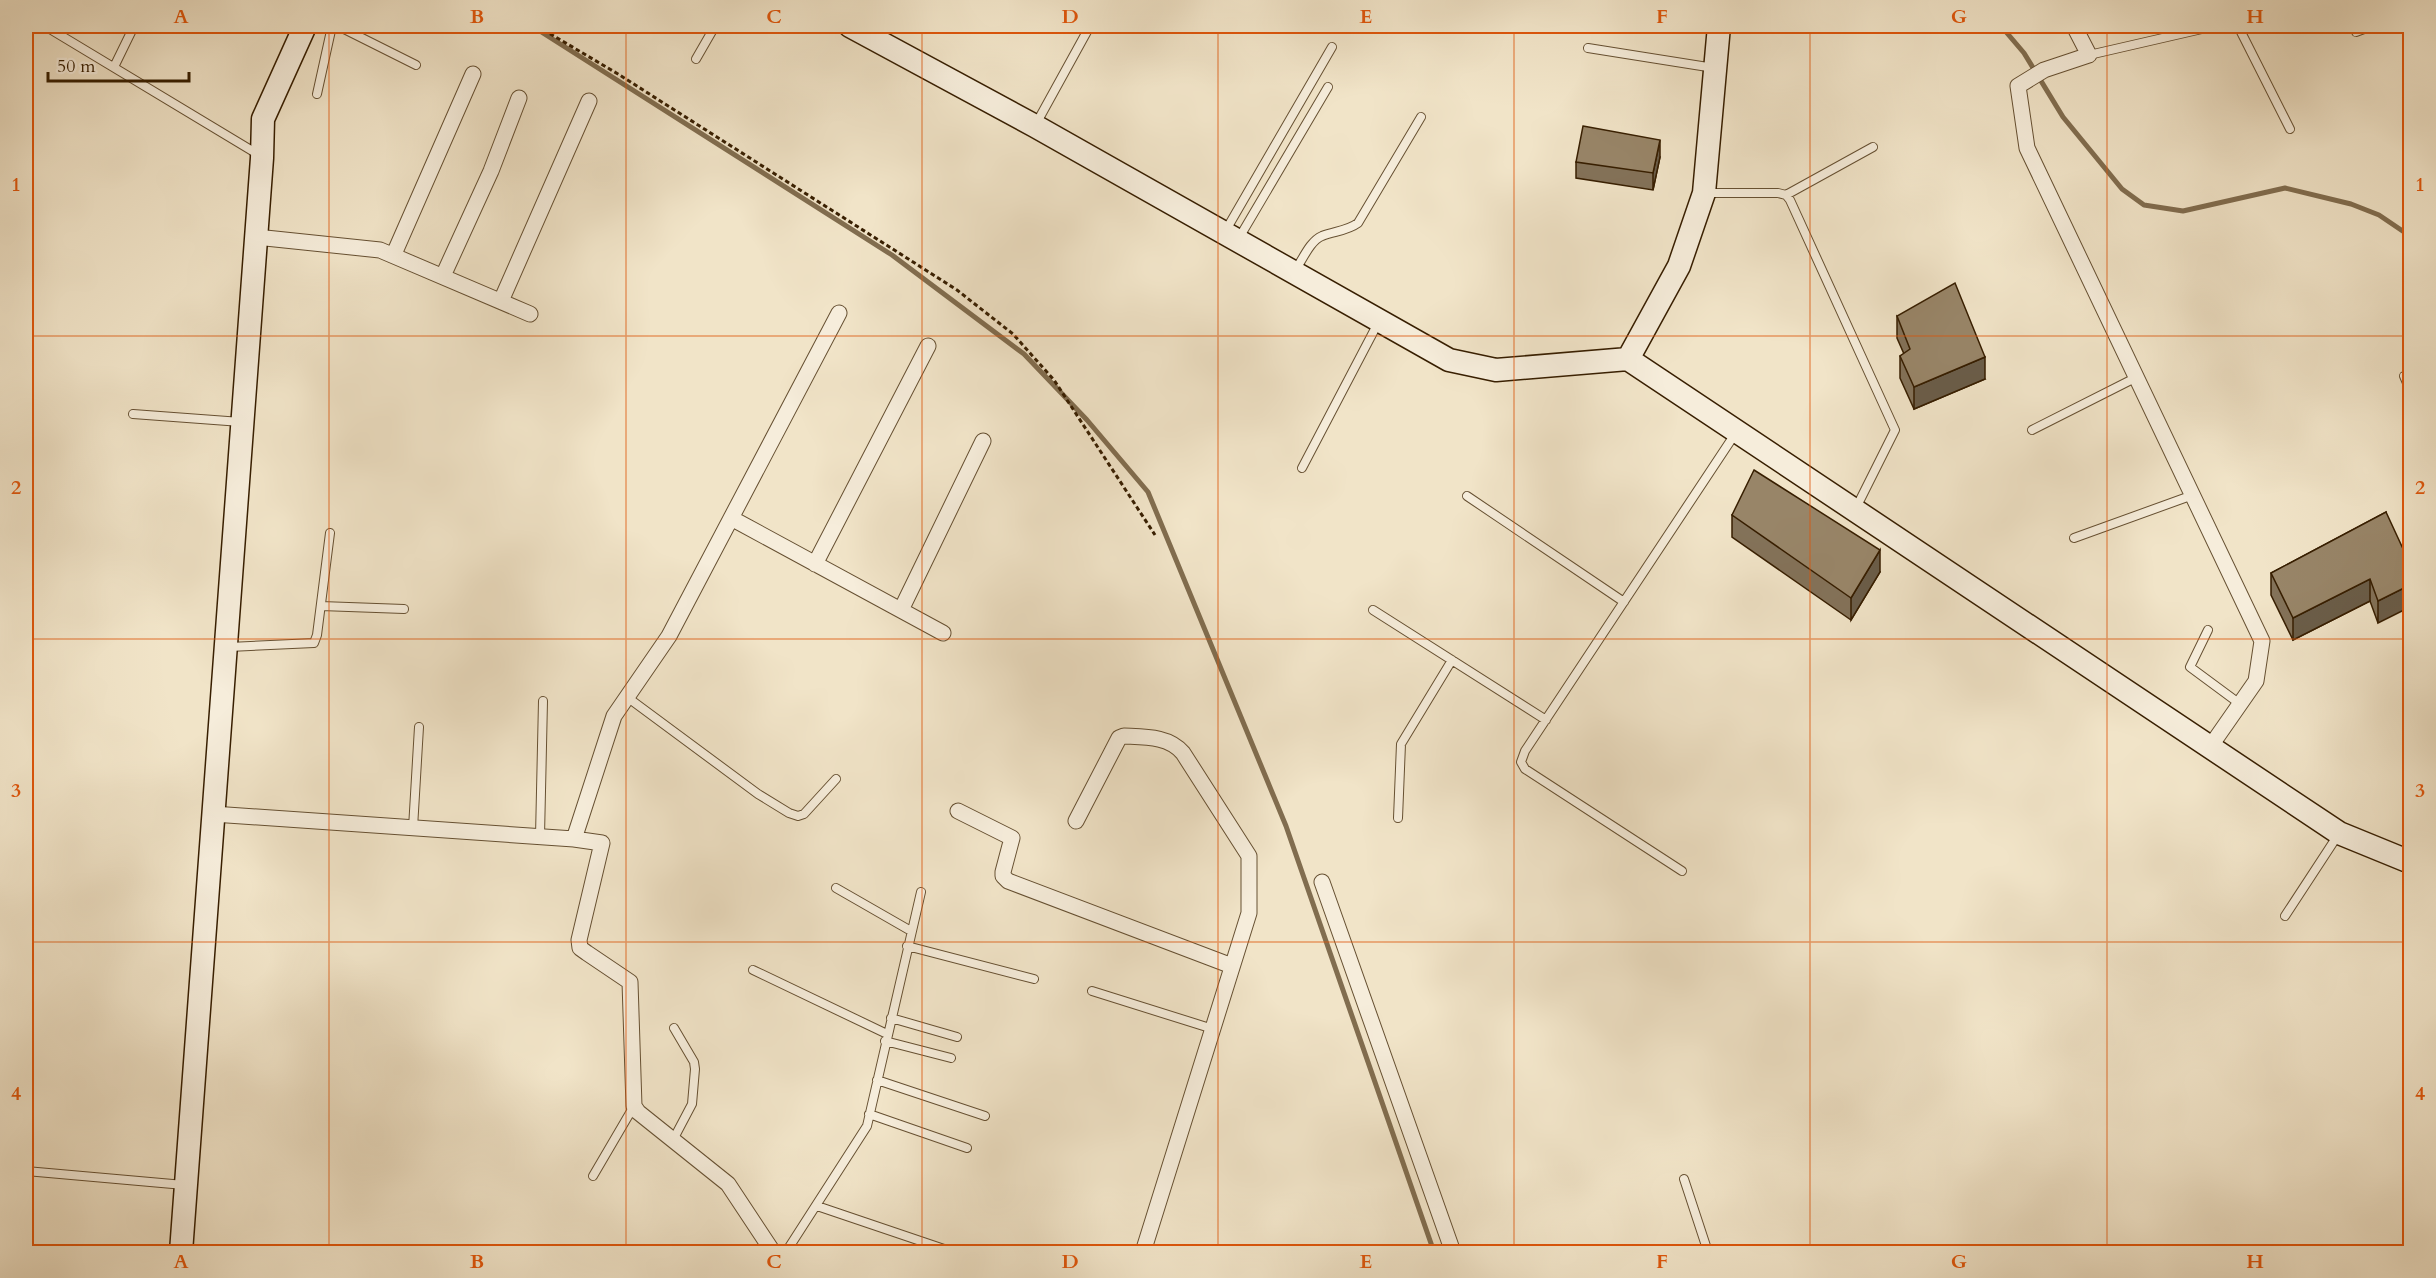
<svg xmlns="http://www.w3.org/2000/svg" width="2436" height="1278" font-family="Cardo,serif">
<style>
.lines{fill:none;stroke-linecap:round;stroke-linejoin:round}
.stream{stroke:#816d4f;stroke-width:5}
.lane-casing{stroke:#665032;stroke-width:10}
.street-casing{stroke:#665032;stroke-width:17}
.secondary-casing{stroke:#371e00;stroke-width:25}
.path{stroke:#371e00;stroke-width:3;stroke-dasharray:4.5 3;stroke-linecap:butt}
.lane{stroke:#f6eddb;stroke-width:8}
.street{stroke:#f6eddb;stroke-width:15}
.secondary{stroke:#f6eddb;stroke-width:22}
.wall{fill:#837259;stroke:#371e00;stroke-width:1.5}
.shaded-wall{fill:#6a5d49;stroke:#371e00;stroke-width:1.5}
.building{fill:#988568;stroke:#371e00;stroke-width:1.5}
.grid{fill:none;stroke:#df560b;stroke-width:1.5;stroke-opacity:0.55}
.neatline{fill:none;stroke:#df560b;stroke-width:2}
.grid-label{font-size:20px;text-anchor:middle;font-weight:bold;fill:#df560b}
</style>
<rect width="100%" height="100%" fill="#f1e4c8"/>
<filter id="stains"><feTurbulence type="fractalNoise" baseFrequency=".00333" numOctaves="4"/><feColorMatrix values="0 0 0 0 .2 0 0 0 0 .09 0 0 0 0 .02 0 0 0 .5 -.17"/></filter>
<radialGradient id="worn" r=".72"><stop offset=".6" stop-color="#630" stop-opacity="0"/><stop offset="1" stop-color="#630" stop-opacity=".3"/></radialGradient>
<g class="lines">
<path class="stream" d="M532 26 892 255 1024 354 1087 420 1148 492 1286 826 1434 1252
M2001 26 2024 53 2063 117 2122 189 2144 205 2183 211 2285 188 2351 204 2379 215 2410 236"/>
<defs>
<path id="lane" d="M45 26 259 155
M338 26 416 65
M1889 26H1890
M2238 26 2290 129
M2356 32 2372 26
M1588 48 1714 68
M2089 55 2215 26
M696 59 715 26
M114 67 134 26
M317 94 332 26
M1036 124 1090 26
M1707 193H1778L1786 195 1790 200 1895 430 1856 508
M1786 195 1873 147
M1226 230 1332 47
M1239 238 1328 87
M1296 269C1303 259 1310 241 1322 236 1335 231 1347 231 1358 223L1421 117
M2404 376 2410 390
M133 414 241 422
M2032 430 2137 377
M1302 468 1378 323
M1467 496 1624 602
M2074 538 2193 495
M321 606 404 609
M1373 610 1546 720
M2208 630 2190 667 2240 704
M229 647 314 643 317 635 330 533
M627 697 758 794 789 813 798 816 804 814 836 779
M1398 818 1401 744 1452 660
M413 828 419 727
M540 836 543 701
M1682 871 1525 769 1521 762 1525 751 1735 434
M836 888 911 931
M2285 916 2338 835
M907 946 1034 979
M753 970 887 1034
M1092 991 1213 1029
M891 1018 957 1037
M885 1041 951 1058
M877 1080 985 1116
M869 1114 967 1148
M673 1140 692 1104 695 1069 694 1062 674 1028
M26 1171 184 1185
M593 1176 634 1106
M1684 1179 1708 1252
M817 1206 950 1251
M786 1252 867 1126 921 892"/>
<path id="street" d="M2074 26 2089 55 2044 70 2018 86 2027 148 2262 641 2256 681 2210 747
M256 237 380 250 530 314
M394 254 473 74
M443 276 491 171 519 98
M501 301 589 101
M731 518 943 633
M815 564 928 346
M901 610 983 441
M958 811 1012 838 1003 872V876L1008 881 1232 966
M213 814 574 839 602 843 579 940 580 948 587 953 630 982 634 1106 638 1112 728 1184 773 1252
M1076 821 1119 738 1124 736C1145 737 1169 736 1183 753L1249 856V913L1143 1252
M574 839 614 716 669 636 839 313
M1322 882 1453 1252"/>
<path id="secondary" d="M850 26 1035 126 1449 360 1496 370 1628 359 2339 833 2410 862
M1628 359 1679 266 1704 193 1719 26
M181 1252 262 158 263 119 305 26"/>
</defs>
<use href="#lane" class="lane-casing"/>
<use href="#street" class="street-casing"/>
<use href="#secondary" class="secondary-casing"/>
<path class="path" d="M537 26 618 74 957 290 1013 334 1054 380 1155 535"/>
<use href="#lane" class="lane"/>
<use href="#street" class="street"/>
<use href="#secondary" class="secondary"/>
</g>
<path class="wall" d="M1660 157 1653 190 1576 178V162Z
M1897 316 1985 379 1914 409 1900 378V356L1904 354 1897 338Z
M2386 512 2378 623 2370 601 2293 640 2271 595V573Z
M1732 515 1880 572 1851 620 1732 537Z"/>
<path class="shaded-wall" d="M1660 140V157L1653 190V173Z
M1985 357V379L1914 409V387Z
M1880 550V572L1851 620V598Z
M2370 579V601L2293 640V618Z
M2410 585V607L2378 623V601Z"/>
<path class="building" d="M1583 126 1660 140 1653 173 1576 162Z
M1955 283 1985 357 1914 387 1900 356 1910 349 1897 316Z
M1754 470 1880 550 1851 598 1732 515Z
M2386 512 2410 564V585L2378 601 2370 579 2293 618 2271 573Z"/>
<path class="grid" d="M329 26V1252M626 26V1252M922 26V1252M1218 26V1252M1514 26V1252M1810 26V1252M2107 26V1252M26 336H2410M26 639H2410M26 942H2410"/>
<rect width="2436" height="1278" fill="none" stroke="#f1e4c8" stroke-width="66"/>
<path d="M48 72v9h141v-9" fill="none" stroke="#371e00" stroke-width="3"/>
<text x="57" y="72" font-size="18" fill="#371e00" stroke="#f6eddb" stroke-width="4.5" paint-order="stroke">50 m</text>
<rect x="33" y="33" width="2370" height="1212" class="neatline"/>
<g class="grid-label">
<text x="181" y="23">A</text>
<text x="477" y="23">B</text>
<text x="774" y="23">C</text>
<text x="1070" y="23">D</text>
<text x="1366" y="23">E</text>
<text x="1662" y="23">F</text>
<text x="1959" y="23">G</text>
<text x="2255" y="23">H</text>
<text x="16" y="191">1</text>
<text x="2420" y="191">1</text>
<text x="16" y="494">2</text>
<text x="2420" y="494">2</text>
<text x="16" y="797">3</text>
<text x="2420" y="797">3</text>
<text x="16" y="1100">4</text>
<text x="2420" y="1100">4</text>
<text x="181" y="1268">A</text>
<text x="477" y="1268">B</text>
<text x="774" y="1268">C</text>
<text x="1070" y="1268">D</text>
<text x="1366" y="1268">E</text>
<text x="1662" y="1268">F</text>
<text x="1959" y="1268">G</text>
<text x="2255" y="1268">H</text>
</g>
<rect width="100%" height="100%" filter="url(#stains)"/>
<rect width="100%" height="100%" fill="url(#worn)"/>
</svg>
